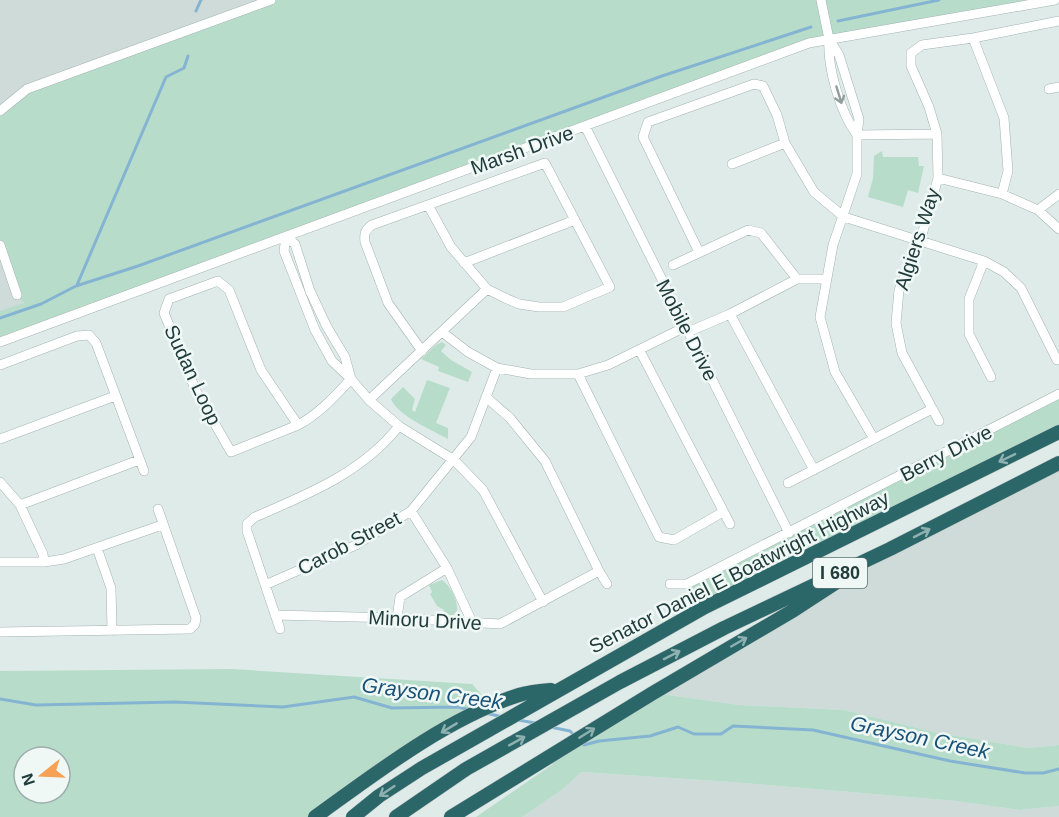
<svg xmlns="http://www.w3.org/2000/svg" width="1059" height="817" font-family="Helvetica,sans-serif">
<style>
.built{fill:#cedbd8}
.green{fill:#b7ddca;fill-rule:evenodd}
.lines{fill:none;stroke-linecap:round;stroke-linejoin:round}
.stream{stroke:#85b4d2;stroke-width:3}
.minor-casing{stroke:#a2b3b1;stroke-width:10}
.highway-casing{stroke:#c1c8c8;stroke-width:15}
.minor{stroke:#fff;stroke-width:9}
.highway{stroke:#2b6769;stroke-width:14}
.oneway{stroke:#909e9d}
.oneway2{stroke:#8eb0b0}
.labels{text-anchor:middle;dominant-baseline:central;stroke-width:5;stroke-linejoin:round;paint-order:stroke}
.shield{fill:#f0f8f6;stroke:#5e7473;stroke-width:1.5}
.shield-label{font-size:18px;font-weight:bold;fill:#203c3b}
.street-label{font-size:20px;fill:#203c3b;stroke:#f0f8f6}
.water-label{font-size:21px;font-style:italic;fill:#195279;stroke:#f0f8f6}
</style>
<rect width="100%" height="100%" fill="#dfebe9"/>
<path class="built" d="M0 0H271L0 111Z
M0 245 24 304 0 342Z
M1059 463V745L1028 748 934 732 844 710 740 705 653 693 794 610 890 549Z
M580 772 731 782 956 801 1019 810 1059 806V817H522L563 789Z"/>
<path class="green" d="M271 0H1055L829 39 0 342V311L24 303 17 295 0 245V111L27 89Z
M882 151 883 157H918L919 166H924L918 193 908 190 903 207 868 197 873 178 874 156Z
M442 342 446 345 441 351 451 360 472 372 468 382 438 371 439 367 421 359 436 345Z
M427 380 450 388 436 423 448 428V439C432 430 398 416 391 399L403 387 415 399 412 410 415 412Z
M1059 394V432L705 607 687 584Z
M442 580C451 586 458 601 457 611L452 616 444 615V610L437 606 430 594 432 592 429 585Z
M232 669 472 684 492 706 315 817H0V671ZM24 757H60V793H24Z
M653 693 740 705 844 710 934 732 1028 748 1059 745V806L1019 810 956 801 731 782 581 772 563 789 522 817H476L553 764 544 760Z"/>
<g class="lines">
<path class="stream" d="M196 11 201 0
M838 21 939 0
M77 285 166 77 184 68 188 56
M0 318 41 304 76 286 138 266 662 76 811 27
M0 699 36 705 175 702 283 707 354 697 392 708 458 707 470 710
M485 713 503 717
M518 720 535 723
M550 727 570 731 574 735
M581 742 584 745 599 741 650 736 678 727 694 734H721L733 726 813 730 950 761 1025 773H1043L1059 769"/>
<defs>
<path id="minor" d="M821 0 829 39 839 55 859 119 857 135C840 112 827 67 829 39
M973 38 1004 118 1008 171 1002 194
M1049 89 1059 87
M0 111 27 89 271 0
M585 126 789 533
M732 164 785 143
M938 178 1002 194 1038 210 1059 229
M1038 210 1059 194
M286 237 295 244 310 291 327 327 345 357 351 379 332 361 315 330 284 251Z
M0 245 17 295
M699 252 643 137 648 122 754 84 763 86 777 115 785 143 814 192 844 217 984 261 1004 272 1021 288 1057 360
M984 261 969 299V334L991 377
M464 263 575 220
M673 265 748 230 761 233 797 279
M218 281 229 290 261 370 298 425 231 452 196 391 164 313 169 299Z
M730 314 814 470
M442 332 468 352 497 368 531 374H578L608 365 685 327
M688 332 730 314 797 279H826
M0 342 809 43 1055 0
M422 351 388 303 365 242C364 234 365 230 372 225L545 163 610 287 563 307H539L519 304 505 298 487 289 451 247 428 205
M640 351 730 524
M0 365 77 336 89 335 96 343 144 471
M578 374 659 537 674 540 723 512
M487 398 510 418 545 461 599 571 607 584
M369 400 487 289
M939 421 902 353 896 323 899 290 920 242 938 178 937 134 929 107 911 66V53L922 45 973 38 1059 21
M298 425C319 414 335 396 351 379L369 400 399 426 454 460 483 490 543 602
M0 439 115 396
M874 439 835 372 820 317 833 245 857 174V135L937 134
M0 482 20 505 43 554 44 562
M788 483 932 409
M20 505 139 460
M411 511 447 568 472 622
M97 548 111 588 112 631
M0 562H44L64 559 162 525
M670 584H687L1059 394
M265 585 356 545 411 511 471 437 497 368
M275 615 397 618 500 624 599 571
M397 618 400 597 447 568
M280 629 247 531V524L255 517C308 494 362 473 399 426
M0 632 190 629 195 624 196 618 158 509"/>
<path id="highway" d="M315 817C376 773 447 718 519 695 529 692 540 691 551 690
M353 817 379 796 422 768 705 607 1059 432
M396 817 466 769 620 682 724 628 890 549 1059 463
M451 817 653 693 794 610 837 582"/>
</defs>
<use href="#minor" class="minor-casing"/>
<use href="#highway" class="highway-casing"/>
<use href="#minor" class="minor"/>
<use href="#highway" class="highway"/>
</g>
<defs><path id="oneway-shaft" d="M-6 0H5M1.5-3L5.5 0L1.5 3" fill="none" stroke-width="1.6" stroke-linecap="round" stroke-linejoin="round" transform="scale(1.5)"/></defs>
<use class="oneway" href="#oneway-shaft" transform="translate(839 95) rotate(73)"/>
<g class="oneway2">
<use href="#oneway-shaft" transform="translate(1007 458) rotate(154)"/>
<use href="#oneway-shaft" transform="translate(922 533) rotate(-27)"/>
<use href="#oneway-shaft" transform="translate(739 642) rotate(-30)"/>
<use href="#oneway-shaft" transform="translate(672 655) rotate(-27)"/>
<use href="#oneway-shaft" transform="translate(449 728) rotate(149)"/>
<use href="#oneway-shaft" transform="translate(587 733) rotate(-32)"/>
<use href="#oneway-shaft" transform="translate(517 741) rotate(-29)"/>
<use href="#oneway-shaft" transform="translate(387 791) rotate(146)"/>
</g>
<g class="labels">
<rect class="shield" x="813" y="558" width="54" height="30" rx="4.5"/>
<g class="shield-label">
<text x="840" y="573">I 680</text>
</g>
<g class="street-label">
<text transform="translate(522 150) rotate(-20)">Marsh Drive</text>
<text transform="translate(917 239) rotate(-72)">Algiers Way</text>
<text transform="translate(687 330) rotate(63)">Mobile Drive</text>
<text transform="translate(193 375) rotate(65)">Sudan Loop</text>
<text transform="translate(946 453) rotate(-27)">Berry Drive</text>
<text transform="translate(349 543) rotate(-28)">Carob Street</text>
<text transform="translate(739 572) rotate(-27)">Senator Daniel E Boatwright Highway</text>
<text transform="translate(425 620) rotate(3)">Minoru Drive</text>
</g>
<g class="water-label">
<text transform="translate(432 693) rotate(7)">Grayson Creek</text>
<text transform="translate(920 737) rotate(12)">Grayson Creek</text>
</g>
</g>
<g transform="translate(42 775) rotate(252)"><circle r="28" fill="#f0f8f6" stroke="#9dadab" stroke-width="1.5"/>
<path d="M0-4.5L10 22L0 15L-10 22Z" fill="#f6a153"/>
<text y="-9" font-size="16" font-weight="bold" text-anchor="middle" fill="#203c3b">N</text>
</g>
</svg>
